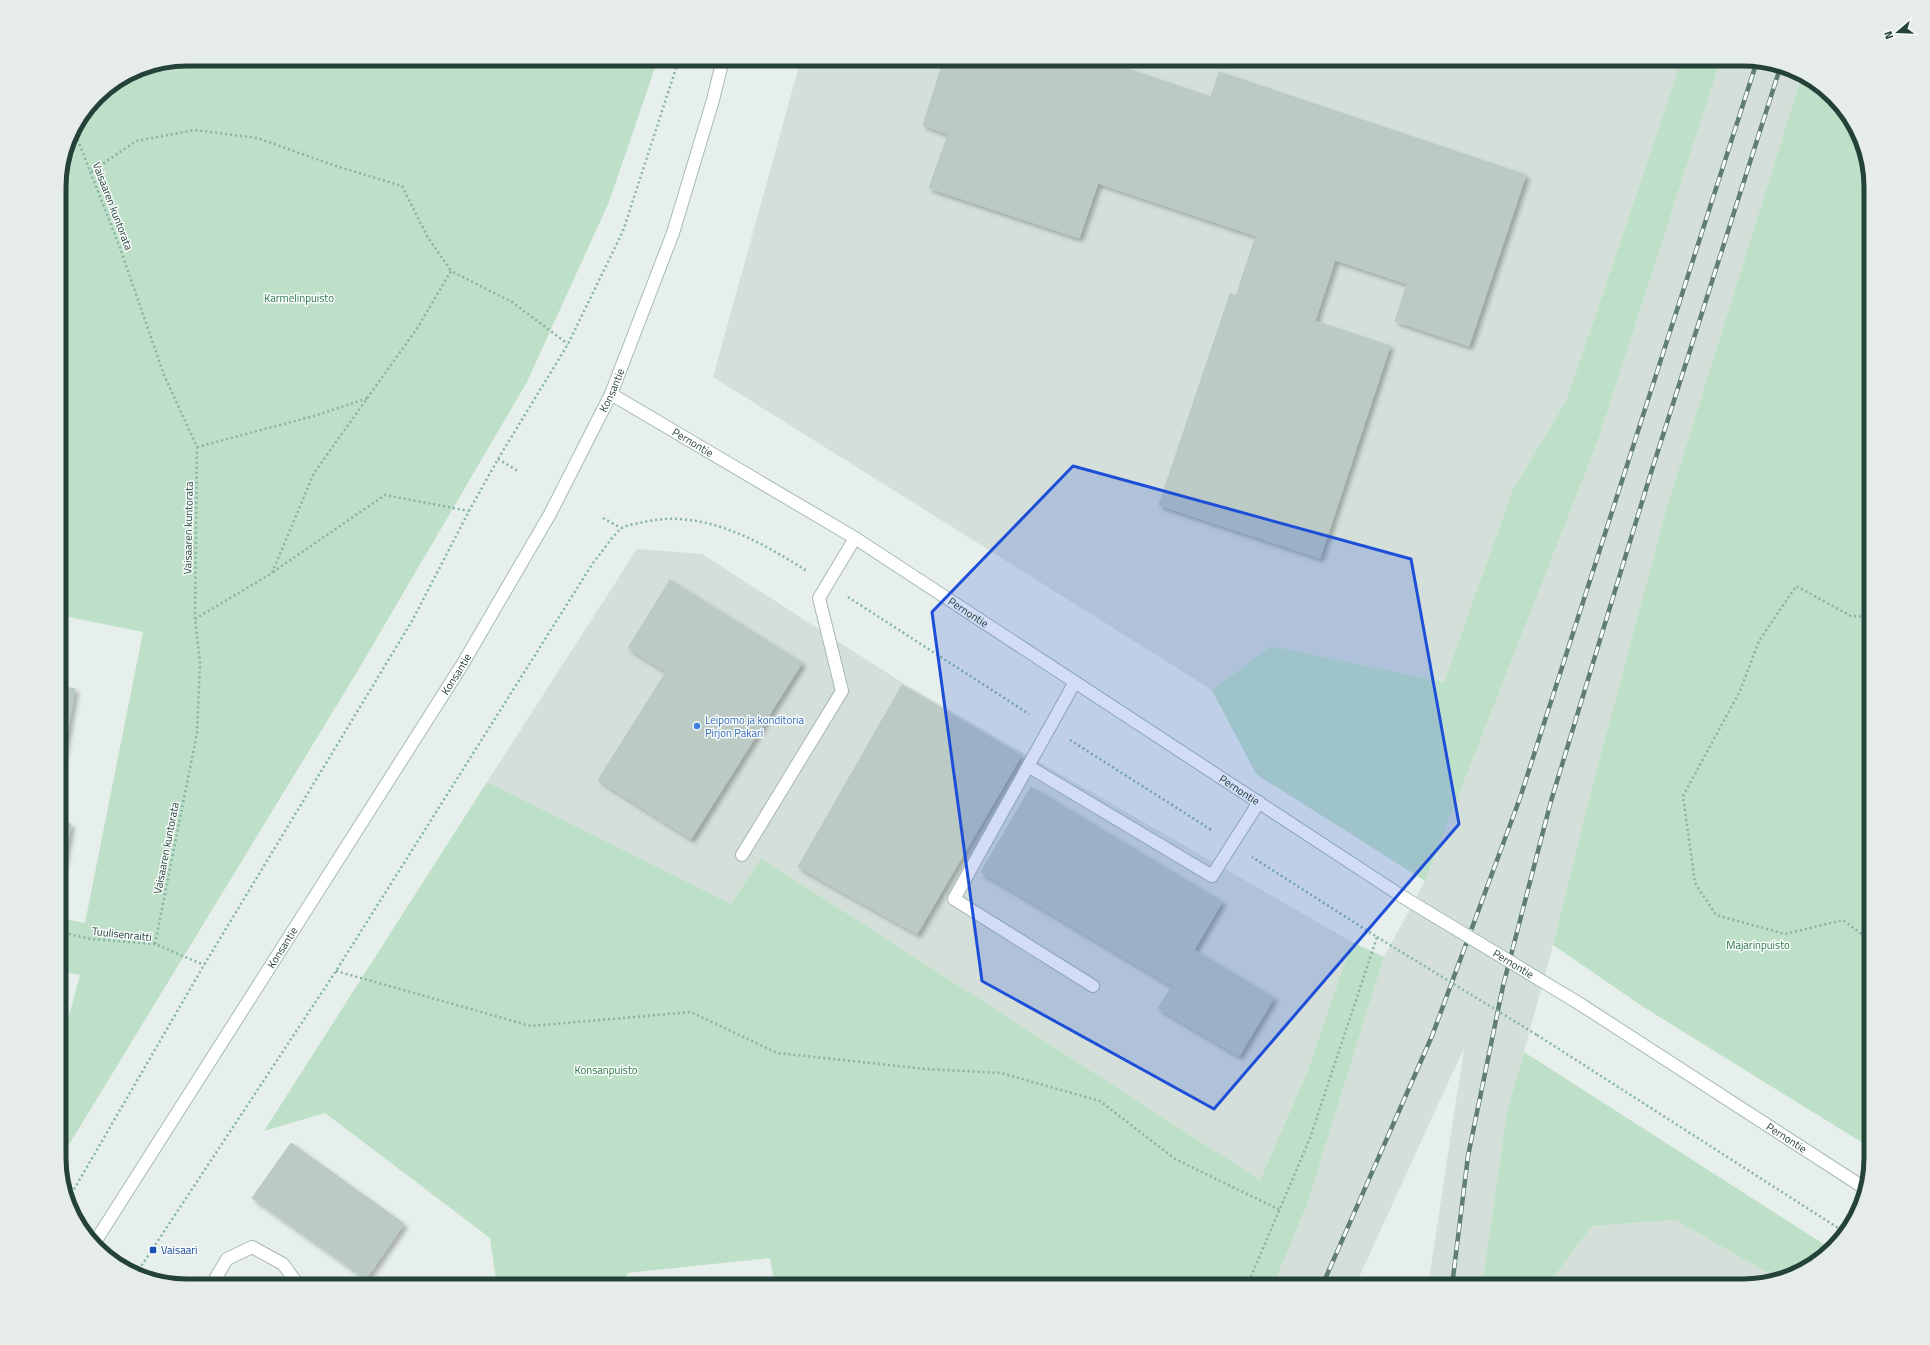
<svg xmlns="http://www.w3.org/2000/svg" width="1930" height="1345" font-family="'Titillium Web',sans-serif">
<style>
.built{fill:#d4dfda}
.green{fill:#bfe0c8}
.building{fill:#bbcac4;stroke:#b8c9c2;filter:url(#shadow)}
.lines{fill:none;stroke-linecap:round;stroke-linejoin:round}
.lane-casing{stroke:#a8b8b2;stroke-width:14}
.secondary-casing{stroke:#a4bbb3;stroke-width:14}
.path{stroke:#86b3a5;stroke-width:2.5;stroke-dasharray:2 3;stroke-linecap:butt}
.lane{stroke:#fff;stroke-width:12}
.secondary{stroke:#fff;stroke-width:12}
.rail-casing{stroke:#5f7d75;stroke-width:4.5}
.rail{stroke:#f7fbf9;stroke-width:3;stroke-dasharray:9;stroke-linecap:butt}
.secondary-bridge-casing{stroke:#a4bbb3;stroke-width:14;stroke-linecap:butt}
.path-bridge{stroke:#86b3a5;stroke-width:2.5;stroke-dasharray:2 3;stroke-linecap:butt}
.secondary-bridge{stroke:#fff;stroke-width:12}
.marked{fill:#1d4ed8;fill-opacity:0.2;stroke:#1d4ed8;stroke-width:3;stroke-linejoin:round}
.shop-dot{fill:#3f7fe0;stroke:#f7fbf9;stroke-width:1.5}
.transit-dot{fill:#1a4fb4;stroke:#f7fbf9;stroke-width:1.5}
.labels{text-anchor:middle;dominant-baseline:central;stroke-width:3;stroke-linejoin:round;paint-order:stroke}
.street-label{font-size:11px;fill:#24423a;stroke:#f7fbf9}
.park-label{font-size:11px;fill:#2d7a4b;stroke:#f7fbf9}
.shop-label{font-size:11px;fill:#366cbe;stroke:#f7fbf9;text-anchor:start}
.transit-label{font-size:11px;fill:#164399;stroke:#f7fbf9;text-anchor:start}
.rim{fill:none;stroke:#24423a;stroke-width:5}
</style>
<defs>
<filter id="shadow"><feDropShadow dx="3.5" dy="3.5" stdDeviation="2" flood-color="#0004"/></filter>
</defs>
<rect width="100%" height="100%" fill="#e6efeb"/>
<path class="built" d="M801 59H1682L1567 399 1513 489 1444 682 1271 646 1212 690 713 377Z
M1721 59H1743L1784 66 1802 75 1666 510 1587 806 1549 961 1507 1112 1482 1286H1428L1464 1048 1355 1286H1273L1307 1205 1384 957 1425 881 1599 438Z
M637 549 702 554 909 687 1352 942 1308 1070 1260 1180 761 858 731 904 487 782Z
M1675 1220 1775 1277 1743 1286H1547L1592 1226Z"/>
<path class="green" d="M187 59H658L609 202 527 382 357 672 59 1161V1053L80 975 59 971V918L85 923 143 632 59 615V179L69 138 97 96 138 69Z
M1682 59H1721L1599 438 1425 881 1256 774 1212 690 1271 646 1444 682 1513 489 1567 399Z
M1802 75 1814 81 1858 130 1871 187V1148L1645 1008 1553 945 1587 806 1666 510Z
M487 782 731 904 761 858 1260 1180 1308 1070 1352 942 1384 957 1307 1205 1273 1286H775L770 1258 627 1273 626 1286H497L490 1238 325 1113 264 1131Z
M1524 1052 1822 1243 1829 1248 1807 1269 1775 1277 1675 1220 1592 1226 1547 1286H1482L1507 1112Z"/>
<path class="building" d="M944 59H1098L1211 97 1219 72 1526 175 1469 346 1395 321 1407 284 1335 260 1315 321 1390 346 1320 558 1159 505 1230 294 1236 296 1256 236 1098 183 1079 238 929 188 948 134 923 125Z
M670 580 802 663 691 839 598 780 666 672 628 648Z
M902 685 1021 756 917 934 798 867Z
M59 686 75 689 59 779Z
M1031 787 1222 902 1194 950 1274 998 1239 1056 1158 1008 1172 986 981 872Z
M59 822 71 824 63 866H59Z
M291 1143 404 1224 366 1279 252 1198Z"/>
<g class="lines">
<defs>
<path id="lane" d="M1075 682 954 899 1093 986
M1028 766 1212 876 1259 802
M742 855 842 691 819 598 855 538
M211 1286 227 1259 252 1247 283 1264 299 1286"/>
<g id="secondary">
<path id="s1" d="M611 394 855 538 1403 897"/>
<path id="s2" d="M1580 1004 1866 1189"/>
<path id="s3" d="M95 1242 462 665 550 514 611 394 673 233 713 100 723 59"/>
</g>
</defs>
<use href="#lane" class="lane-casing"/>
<use href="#secondary" class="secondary-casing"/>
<path class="path" d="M74 130 120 248 164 375 197 447 195 619 200 662 197 733 155 944
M91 172 136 141 195 130 257 138 336 166 402 186 427 236 451 271
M197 447 314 416 368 398
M498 459 518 471
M603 518 621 528
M273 572 385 495 469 511
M848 597 1029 714
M1871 617 1851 616 1796 586 1759 641 1740 691 1683 796 1695 883 1716 915 1785 934 1843 920 1871 941
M195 619 272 573 314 473 418 327 451 271 512 302 568 344
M1070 740 1213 831
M59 932 91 939 155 944 204 965
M336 971 531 1026 691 1012 777 1053 926 1069 1001 1073 1100 1101 1175 1159 1280 1210
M1537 1035 1846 1233
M69 1198 204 965 412 621 469 511 498 459 568 344 623 231 679 59
M136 1274 336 971 593 563C599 556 616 531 622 528 627 525 634 524 640 523 700 507 758 540 807 571
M1247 1286 1310 1138 1377 937 1252 857"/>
<use href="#lane" class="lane"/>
<use href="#secondary" class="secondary"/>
<defs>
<path id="rail" d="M1322 1286 1432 1036 1520 798 1757 61
M1452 1286 1468 1156 1503 986 1551 801 1649 479 1781 65"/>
</defs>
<use href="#rail" class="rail-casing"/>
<use href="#rail" class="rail"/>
<defs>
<g id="secondary-bridge">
<path id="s4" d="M1403 897 1580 1004"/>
</g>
</defs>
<use href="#secondary-bridge" class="secondary-bridge-casing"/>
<path class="path-bridge" d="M1377 937 1537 1035"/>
<use href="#secondary-bridge" class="secondary-bridge"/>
</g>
<path class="marked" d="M1073 466 1411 559 1459 824 1214 1109 982 981 932 612Z"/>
<circle class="shop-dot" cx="697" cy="726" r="4"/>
<rect class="transit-dot" x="149" y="1246" width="8" height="8" rx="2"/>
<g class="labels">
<g class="street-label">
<text transform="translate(113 206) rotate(69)">Vaisaaren kuntorata</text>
<text stroke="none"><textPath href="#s3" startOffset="997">Konsantie</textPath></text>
<text stroke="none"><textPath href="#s1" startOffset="95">Pernontie</textPath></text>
<text transform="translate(188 528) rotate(-89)">Vaisaaren kuntorata</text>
<text stroke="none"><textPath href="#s1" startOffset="419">Pernontie</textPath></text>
<text stroke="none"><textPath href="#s3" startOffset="673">Konsantie</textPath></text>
<text stroke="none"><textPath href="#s1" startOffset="743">Pernontie</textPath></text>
<text transform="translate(166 848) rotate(-79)">Vaisaaren kuntorata</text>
<text transform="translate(122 934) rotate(6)">Tuulisenraitti</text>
<text stroke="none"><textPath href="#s3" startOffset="349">Konsantie</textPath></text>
<text stroke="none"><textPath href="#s4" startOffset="129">Pernontie</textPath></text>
<text stroke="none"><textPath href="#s2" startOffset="246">Pernontie</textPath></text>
</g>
<g class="park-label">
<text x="299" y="298">Karmelinpuisto</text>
<text x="1758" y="945">Majarinpuisto</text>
<text x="606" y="1070">Konsanpuisto</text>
</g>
<g class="shop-label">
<text x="705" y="720">Leipomo ja konditoria<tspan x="705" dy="13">Pirjon Pakari</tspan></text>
</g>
<g class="transit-label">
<text x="161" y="1250">Vaisaari</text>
</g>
</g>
<path d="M0 0H1930V1345H0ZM187 66H1743A121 121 0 0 1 1864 187V1158A121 121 0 0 1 1743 1279H187A121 121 0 0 1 66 1158V187A121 121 0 0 1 187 66Z" fill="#e6ecea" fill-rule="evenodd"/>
<path class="rim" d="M187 66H1743A121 121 0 0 1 1864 187V1158A121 121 0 0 1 1743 1279H187A121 121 0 0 1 66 1158V187A121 121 0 0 1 187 66Z"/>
<g transform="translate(1898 32) rotate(251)" stroke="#f7fbf9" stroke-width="3" paint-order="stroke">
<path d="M0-3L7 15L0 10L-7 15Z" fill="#24423a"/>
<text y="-6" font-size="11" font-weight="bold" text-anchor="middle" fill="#24423a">N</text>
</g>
</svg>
